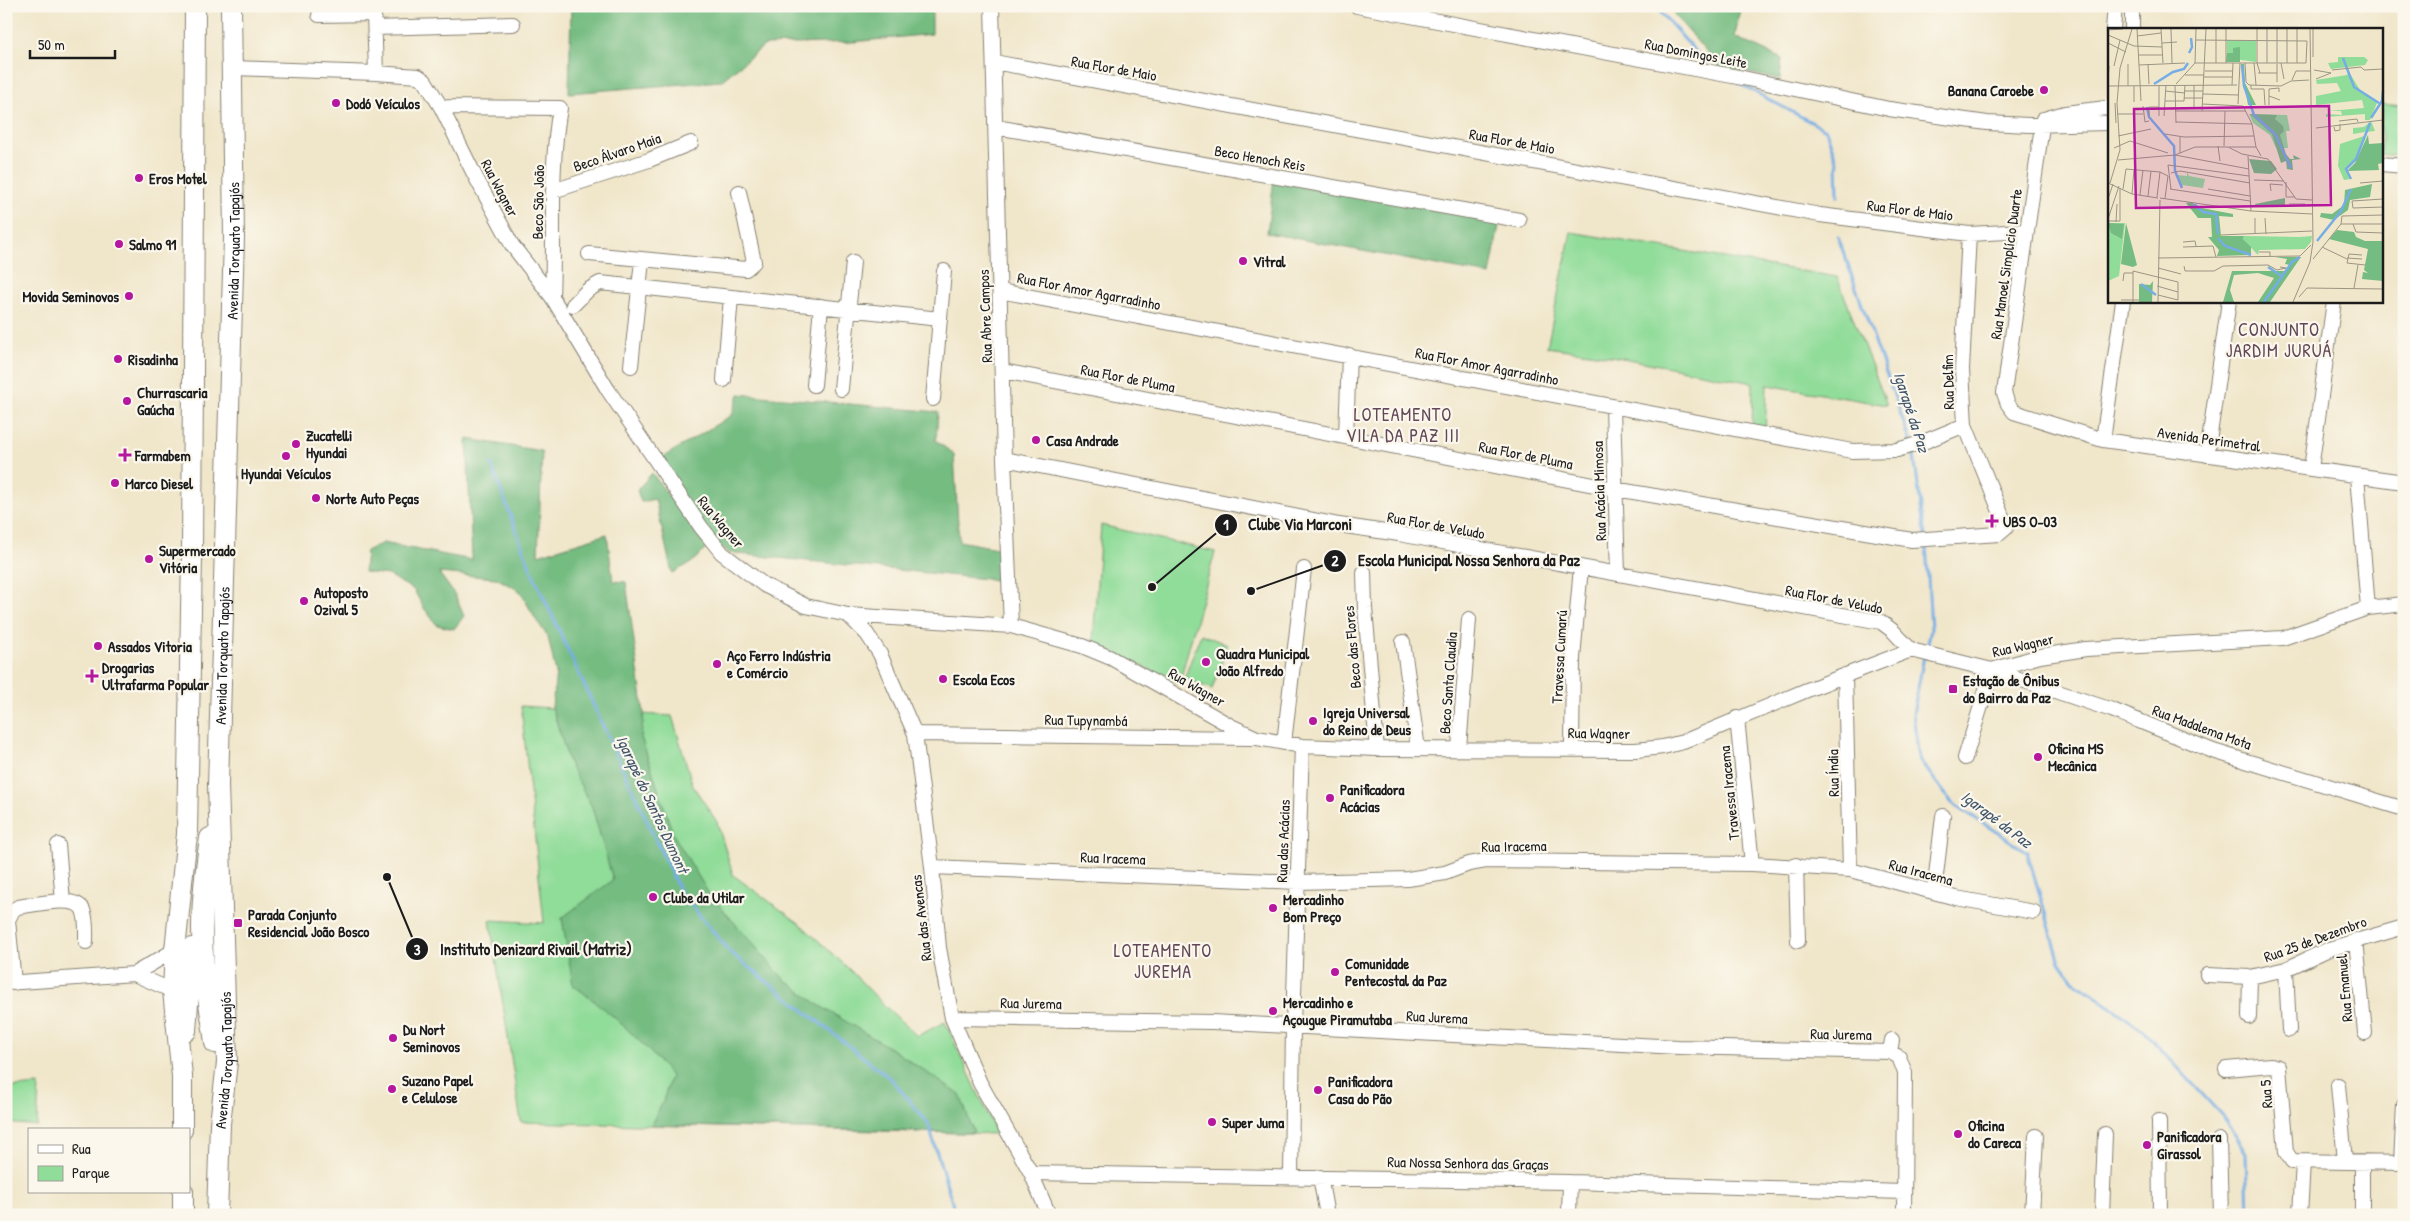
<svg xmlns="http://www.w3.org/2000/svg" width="2410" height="1221" font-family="'Patrick Hand',sans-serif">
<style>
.green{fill:#90dc99;stroke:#567c5a}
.forest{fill:#74bc81;stroke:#486c4e}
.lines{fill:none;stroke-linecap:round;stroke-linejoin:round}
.stream{stroke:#75ade4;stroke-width:3}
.minor-casing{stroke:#868173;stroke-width:16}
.highway-casing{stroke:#868173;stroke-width:22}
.minor{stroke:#fff;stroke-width:14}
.highway{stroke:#fff;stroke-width:20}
.poi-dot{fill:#b5179e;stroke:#fbf7ec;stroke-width:2}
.labels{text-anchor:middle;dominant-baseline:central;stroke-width:4.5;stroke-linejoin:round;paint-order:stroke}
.street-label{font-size:15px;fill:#1c1c1c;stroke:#fbf7ec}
.poi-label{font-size:15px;font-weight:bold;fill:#1c1c1c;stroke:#fbf7ec;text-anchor:start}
.water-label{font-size:16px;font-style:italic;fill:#40566c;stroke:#fbf7ec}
.quarter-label{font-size:18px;letter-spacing:1px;fill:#614757;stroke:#fbf7ec}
.inset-river{fill:none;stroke:#75ade4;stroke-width:2.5}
.inset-road{fill:none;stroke:#9b9584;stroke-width:1}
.view{fill:#b5179e;fill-opacity:0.15;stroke:#b5179e;stroke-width:2.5}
.inset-edge{fill:none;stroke:#1c1c1c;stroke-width:2.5}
.leader{fill:none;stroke:#1c1c1c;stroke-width:2}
.callout-dot{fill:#1c1c1c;stroke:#fbf7ec;stroke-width:2}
.mark-label{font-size:15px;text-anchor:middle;font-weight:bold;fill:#fff}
.callout-label{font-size:16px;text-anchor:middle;font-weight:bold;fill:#1c1c1c;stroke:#fbf7ec;stroke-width:4.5;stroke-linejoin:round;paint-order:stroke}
</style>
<rect width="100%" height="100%" fill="#fbf7ec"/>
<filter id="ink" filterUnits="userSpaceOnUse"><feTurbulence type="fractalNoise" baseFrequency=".02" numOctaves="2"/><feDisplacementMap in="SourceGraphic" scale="10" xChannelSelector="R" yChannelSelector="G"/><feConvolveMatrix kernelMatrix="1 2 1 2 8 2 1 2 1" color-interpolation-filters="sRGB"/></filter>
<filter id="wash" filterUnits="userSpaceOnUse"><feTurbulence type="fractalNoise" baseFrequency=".0096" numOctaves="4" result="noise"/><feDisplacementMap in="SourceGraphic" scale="20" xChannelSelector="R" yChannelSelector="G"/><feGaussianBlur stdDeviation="1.12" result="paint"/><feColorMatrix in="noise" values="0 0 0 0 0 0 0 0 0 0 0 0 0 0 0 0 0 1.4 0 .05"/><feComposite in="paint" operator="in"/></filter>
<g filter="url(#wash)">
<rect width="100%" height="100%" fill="#f0e6ca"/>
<path class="green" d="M2381 104 2404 106V157L2381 154Z
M1571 232 1837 277 1887 405 1767 385 1765 436 1752 433 1753 383 1617 357 1547 347Z
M1101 525 1215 552 1179 684 1093 642Z
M1201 634 1228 645 1212 689 1184 679Z
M521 706 672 716 693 786 717 822 733 875 799 923 848 968 886 1007 917 1036 945 1022 997 1134 521 1122 490 920 544 923Z
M39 1085 37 1126 6 1123V1088Z"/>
<path class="forest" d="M571 6H932V34L853 42 765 45 721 81 569 93Z
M1667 6H1738L1740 9 1735 37 1782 59 1780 79 1719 67Z
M1274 179 1500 220 1490 275 1267 233Z
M739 394 938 412 936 441 954 454 959 541 1002 549 1006 581 729 553 708 534 660 459 732 415Z
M467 439 542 451 538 555 607 534 613 581 626 582 644 714 641 737 673 834 709 894 783 978 820 1006 895 1051 960 1095 974 1133 651 1125 663 1101 671 1076C642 1040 610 1012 573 985L562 918 613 880 592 807 569 763 552 707 556 673 548 637 535 618 520 591 496 578 439 573 455 595 464 616 454 629 437 625 423 607 414 590 388 575 364 572 366 551 383 543 472 560Z
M652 473 707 548 691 563 672 573 655 499 641 502 637 490Z"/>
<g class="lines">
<path class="stream" d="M1655 6 1709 67
M1738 83 1826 130 1837 162 1838 196
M1838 237 1911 443
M1913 448 1925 536
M491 464 531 570 680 892 731 953 891 1079 928 1123 956 1215
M1926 542 1931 630 1926 650
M1924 656 1913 714 1919 759 1952 803 2027 852 2060 962 2073 980 2143 1030 2226 1120 2246 1153 2248 1215"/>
</g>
</g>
<g filter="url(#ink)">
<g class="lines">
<defs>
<path id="minor" d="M992 6 1004 459 1011 626
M1357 6 1743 78 1889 109 1987 123 2029 125 2108 123
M2132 6V29
M319 15 374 14 376 73
M375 28 513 24
M2113 29 2115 6
M994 62 1820 215 1969 234 2026 231
M232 68 376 73 418 76 425 81 441 107 474 174 512 245 552 297 608 390 701 527 722 553 764 585 806 606 848 615 1011 626 1082 646 1111 658 1231 726 1257 738 1302 746 1377 749 1636 750 1663 747 1683 742 1807 690 1911 650 1992 670 2112 710 2213 751 2404 809
M441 107 560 108C549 170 555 234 552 297
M2043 119 2004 393 2008 404 2014 412 2103 440 2404 482
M2044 119 2065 113 2106 108
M996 127 1519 220
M2381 164 2404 166
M553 191 649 160 691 143
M589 254 746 269 754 262 739 192
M1000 291 1852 451 1897 450 1921 443 1965 425
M573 305 588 290 600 283 940 319
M631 366 642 260
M1003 371 1615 489 1912 540 1999 534 2006 528 2004 521 1965 425 1962 369 1969 234
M724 380 731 297
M814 385 821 306
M841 389 853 262
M933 399 944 271
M1613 407 1618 574
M1346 436 1349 355
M2103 440 2123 301
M2207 455 2229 301
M1004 459 1339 525 1399 534 1881 622 1893 631 1911 650
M2311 469 2334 301
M2357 476 2368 608
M1364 572 1365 608 1377 749
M848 615 867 634 880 654 915 734 932 867 939 948 952 1018 980 1083 1031 1173 1049 1215
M1403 642 1418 749
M1992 670 2040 656 2086 649 2283 638 2368 608 2404 604
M1845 675 1850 870
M1737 718 1752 864
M915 734 1252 738
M1284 743 1304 569
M1572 748 1573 658 1581 567
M1459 749 1469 619
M1965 758 1992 670
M58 845 63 901
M1796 865 1798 941
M932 867 1298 882 1408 879 1445 873 1469 864 1486 861 1752 864 1850 870 1956 898 2034 912
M1934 892 1943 816
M2356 940 2365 1033
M2286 969 2289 1030
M134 974 173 991
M2207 975 2250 977 2286 969 2329 949 2404 927
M6 983 134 974 175 950
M14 983 8 920 13 910 18 907C33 905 76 894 83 910 87 919 86 933 86 942
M2249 1017 2250 977
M952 1018 1212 1022 1678 1047 1890 1052 1899 1057 1905 1073 1904 1215
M1890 1052 1892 1040
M2226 1069 2271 1065 2279 1067 2286 1152 2292 1161 2404 1163
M2338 1085 2345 1161
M2159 1121 2160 1215
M2219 1140 2221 1215
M2401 1163 2404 1105
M1031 1173 1570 1182 1904 1192
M1291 1176 1293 1026 1302 746
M1320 1177 1327 1215
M1569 1215 1570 1182
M2032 1215 2036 1136
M2102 1215 2105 1134
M2300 1215 2303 1162
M2362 1215V1163"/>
<g id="highway">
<path d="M210 838C204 880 199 924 204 966 206 992 212 1017 215 1043"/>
<path d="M186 1031 192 948"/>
<path d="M182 1130V1076L173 991 175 950 187 834 192 554 195 6"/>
<path d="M183 1215V1192"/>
<path id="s1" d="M217 1215 220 1124 227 1062 218 785 234 238 231 6"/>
</g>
</defs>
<use href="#minor" class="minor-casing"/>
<use href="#highway" class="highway-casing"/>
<use href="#minor" class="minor"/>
<use href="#highway" class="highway"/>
</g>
</g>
<g class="poi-dot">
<circle cx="2044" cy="90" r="5"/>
<circle cx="336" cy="103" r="5"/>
<circle cx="139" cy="178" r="5"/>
<circle cx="119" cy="244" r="5"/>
<circle cx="1243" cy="261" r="5"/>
<circle cx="129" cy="296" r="5"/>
<circle cx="118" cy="359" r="5"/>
<circle cx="127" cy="401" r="5"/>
<circle cx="1036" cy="440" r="5"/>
<circle cx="296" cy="444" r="5"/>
<path d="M122.5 447.5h5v5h5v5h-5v5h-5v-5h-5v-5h5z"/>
<circle cx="286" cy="456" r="5"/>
<circle cx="115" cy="483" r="5"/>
<circle cx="316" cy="498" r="5"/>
<path d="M1989.5 513.5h5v5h5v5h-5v5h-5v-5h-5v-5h5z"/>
<circle cx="149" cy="559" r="5"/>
<circle cx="304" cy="601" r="5"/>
<circle cx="98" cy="646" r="5"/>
<circle cx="1206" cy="662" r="5"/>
<circle cx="717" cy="664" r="5"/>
<path d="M89.5 668.5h5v5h5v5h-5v5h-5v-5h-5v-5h5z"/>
<circle cx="943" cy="679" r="5"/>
<rect x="1948" y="684" width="10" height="10" rx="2.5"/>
<circle cx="1313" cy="721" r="5"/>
<circle cx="2038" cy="757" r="5"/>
<circle cx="1330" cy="798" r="5"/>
<circle cx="653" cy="897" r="5"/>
<circle cx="1273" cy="908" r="5"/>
<rect x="233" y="918" width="10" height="10" rx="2.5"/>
<circle cx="1335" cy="972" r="5"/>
<circle cx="1273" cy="1011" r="5"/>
<circle cx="393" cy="1038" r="5"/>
<circle cx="392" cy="1089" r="5"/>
<circle cx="1318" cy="1090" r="5"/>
<circle cx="1212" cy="1122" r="5"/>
<circle cx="1958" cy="1134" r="5"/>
<circle cx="2147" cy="1145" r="5"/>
</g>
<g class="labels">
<g class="street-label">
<text transform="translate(1696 53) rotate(11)">Rua Domingos Leite</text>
<text transform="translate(1114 68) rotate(10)">Rua Flor de Maio</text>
<text transform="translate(1512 141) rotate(10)">Rua Flor de Maio</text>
<text transform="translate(617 152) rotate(-19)">Beco Álvaro Maia</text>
<text transform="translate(1260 158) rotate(10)">Beco Henoch Reis</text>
<text transform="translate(500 188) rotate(62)">Rua Wagner</text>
<text transform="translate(538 202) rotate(-89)">Beco São João</text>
<text transform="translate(1910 210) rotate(7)">Rua Flor de Maio</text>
<text stroke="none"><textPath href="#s1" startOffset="965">Avenida Torquato Tapajós</textPath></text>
<text transform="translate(2006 264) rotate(-82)">Rua Manoel Simplício Duarte</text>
<text transform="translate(1089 291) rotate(11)">Rua Flor Amor Agarradinho</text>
<text transform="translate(985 316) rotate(-92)">Rua Abre Campos</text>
<text transform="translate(1487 366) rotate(11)">Rua Flor Amor Agarradinho</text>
<text transform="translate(1128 378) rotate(11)">Rua Flor de Pluma</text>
<text transform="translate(1948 382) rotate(-91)">Rua Delfim</text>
<text transform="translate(2209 439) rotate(8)">Avenida Perimetral</text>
<text transform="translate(1526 455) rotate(11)">Rua Flor de Pluma</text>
<text transform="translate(1599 491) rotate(-92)">Rua Acácia Mimosa</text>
<text transform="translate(721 522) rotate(50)">Rua Wagner</text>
<text transform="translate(1436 525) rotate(10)">Rua Flor de Veludo</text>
<text transform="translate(1834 599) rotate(11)">Rua Flor de Veludo</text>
<text transform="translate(2023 645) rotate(-13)">Rua Wagner</text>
<text transform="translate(1352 647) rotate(-95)">Beco das Flores</text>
<text stroke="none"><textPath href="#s1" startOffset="560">Avenida Torquato Tapajós</textPath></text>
<text transform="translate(1559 657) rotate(-87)">Travessa Cumarú</text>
<text transform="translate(1448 683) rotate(-86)">Beco Santa Claudia</text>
<text transform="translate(1197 687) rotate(30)">Rua Wagner</text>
<text transform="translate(1086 720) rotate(1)">Rua Tupynambá</text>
<text transform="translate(2202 727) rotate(20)">Rua Madalema Mota</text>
<text transform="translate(1599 733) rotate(1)">Rua Wagner</text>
<text transform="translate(1833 773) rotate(-91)">Rua Índia</text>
<text transform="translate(1729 793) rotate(-96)">Travessa Iracema</text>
<text transform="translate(1283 841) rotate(-88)">Rua das Acácias</text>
<text transform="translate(1514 846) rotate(-1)">Rua Iracema</text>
<text transform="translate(1113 858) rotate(2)">Rua Iracema</text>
<text transform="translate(1921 872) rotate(15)">Rua Iracema</text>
<text transform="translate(921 918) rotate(-97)">Rua das Avencas</text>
<text transform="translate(2315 939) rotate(-20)">Rua 25 de Dezembro</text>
<text transform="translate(2344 988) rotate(-95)">Rua Emanuel</text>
<text transform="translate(1031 1003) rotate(1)">Rua Jurema</text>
<text transform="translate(1437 1017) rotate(3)">Rua Jurema</text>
<text transform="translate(1841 1034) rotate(1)">Rua Jurema</text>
<text stroke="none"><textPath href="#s1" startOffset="155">Avenida Torquato Tapajós</textPath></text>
<text transform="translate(2266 1094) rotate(-94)">Rua 5</text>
<text transform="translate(1468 1163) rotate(1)">Rua Nossa Senhora das Graças</text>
</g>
<g class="poi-label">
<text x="2034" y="90" text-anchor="end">Banana Caroebe</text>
<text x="346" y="103">Dodó Veículos</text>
<text x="149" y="178">Eros Motel</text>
<text x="129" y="244">Salmo 91</text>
<text x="1253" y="261">Vitral</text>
<text x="119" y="296" text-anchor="end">Movida Seminovos</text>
<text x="128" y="359">Risadinha</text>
<text x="137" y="392">Churrascaria<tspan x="137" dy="17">Gaúcha</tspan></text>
<text x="306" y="435">Zucatelli<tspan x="306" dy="17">Hyundai</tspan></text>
<text x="1046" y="440">Casa Andrade</text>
<text x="135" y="455">Farmabem</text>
<text x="286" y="473" text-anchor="middle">Hyundai Veículos</text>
<text x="125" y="483">Marco Diesel</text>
<text x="326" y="498">Norte Auto Peças</text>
<text x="2003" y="521">UBS O-03</text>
<text x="159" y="550">Supermercado<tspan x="159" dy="17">Vitória</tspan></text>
<text x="314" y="592">Autoposto<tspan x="314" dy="17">Ozival 5</tspan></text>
<text x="108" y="646">Assados Vitoria</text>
<text x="1216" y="653">Quadra Municipal<tspan x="1216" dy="17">João Alfredo</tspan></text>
<text x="727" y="655">Aço Ferro Indústria<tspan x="727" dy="17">e Comércio</tspan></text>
<text x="102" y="667">Drogarias<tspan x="102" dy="17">Ultrafarma Popular</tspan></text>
<text x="953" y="679">Escola Ecos</text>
<text x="1963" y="680">Estação de Ônibus<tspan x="1963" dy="17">do Bairro da Paz</tspan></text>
<text x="1323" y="712">Igreja Universal<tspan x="1323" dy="17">do Reino de Deus</tspan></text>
<text x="2048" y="748">Oficina MS<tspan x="2048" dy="17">Mecânica</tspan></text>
<text x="1340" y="789">Panificadora<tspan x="1340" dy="17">Acácias</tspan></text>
<text x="663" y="897">Clube da Utilar</text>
<text x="1283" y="899">Mercadinho<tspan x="1283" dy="17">Bom Preço</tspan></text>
<text x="248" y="914">Parada Conjunto<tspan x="248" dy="17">Residencial João Bosco</tspan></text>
<text x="1345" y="963">Comunidade<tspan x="1345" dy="17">Pentecostal da Paz</tspan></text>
<text x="1283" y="1002">Mercadinho e<tspan x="1283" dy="17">Açougue Piramutaba</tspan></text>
<text x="403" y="1029">Du Nort<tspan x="403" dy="17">Seminovos</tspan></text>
<text x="402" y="1080">Suzano Papel<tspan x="402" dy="17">e Celulose</tspan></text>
<text x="1328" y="1081">Panificadora<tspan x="1328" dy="17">Casa do Pão</tspan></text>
<text x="1222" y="1122">Super Juma</text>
<text x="1968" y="1125">Oficina<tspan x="1968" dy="17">do Careca</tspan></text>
<text x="2157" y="1136">Panificadora<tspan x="2157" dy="17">Girassol</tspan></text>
</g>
<g class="water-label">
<text transform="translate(1912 412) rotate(72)">Igarapé da Paz</text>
<text transform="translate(653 804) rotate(65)">Igarapé do Santos Dumont</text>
<text transform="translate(1997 819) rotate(37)">Igarapé da Paz</text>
</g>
<g class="quarter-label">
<text x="2279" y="329">CONJUNTO<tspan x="2279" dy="21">JARDIM JURUÁ</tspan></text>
<text x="1403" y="414">LOTEAMENTO<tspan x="1403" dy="21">VILA DA PAZ III</tspan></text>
<text x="1163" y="950">LOTEAMENTO<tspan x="1163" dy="21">JUREMA</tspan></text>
</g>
</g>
<g transform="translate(2108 28)">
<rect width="275" height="275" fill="#f0e6ca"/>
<path d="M119 12 148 13V34L119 30ZM230 29H256L260 32 257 37 223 41 220 35 230 34ZM241 44 252 62 269 75 262 92H257V86L218 89V86L234 87 233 83H220L256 80 254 72 208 77V68L233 63 229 55 209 56 208 52 239 47ZM141 86 179 87 182 103H178L180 120H168L162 107 145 95ZM263 93 267 103 258 104 260 99 257 104 245 106V100L256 99ZM256 108 248 131 237 141 242 151 236 152 230 138 232 116ZM79 144 81 148 97 151 95 160 74 157 69 147 79 148ZM0 195H17L11 248 0 253ZM136 208 192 209 204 208 203 214 197 221 151 222 150 227 135 211Z" fill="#90dc99"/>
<path d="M132 19V34H118L119 25H125V20ZM133 36H136L137 55 148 77H140ZM142 86 169 87 167 91 175 98 176 103 172 107 178 126 182 131H186L185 127 193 131 184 132 185 142 179 141 178 133 173 135 164 106ZM260 107 261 116 275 115V135L270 136 271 142 239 143 247 135ZM141 131 163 133 169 141 163 146 146 145ZM264 156 262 169 242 172 240 182 226 192 212 189 213 185 224 186 236 177 237 162ZM177 170V179H148L147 176ZM84 174 88 179 125 186V189L111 188 113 208H136L135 211 143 219V227L109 228 111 222 100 209H104L103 190H90L78 175ZM0 195 16 196 14 211 3 205ZM18 195 29 237 25 239 13 236ZM229 202 246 204 248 209 257 213H275V253L254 251 255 244 260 245 256 242 260 221 221 211ZM167 229H193L162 274H150L166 250 150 245 126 247 122 262 126 274H115L124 243H178L182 237 177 236 179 231ZM45 253 44 274H31V256L42 257Z" fill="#74bc81"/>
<path class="inset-river" d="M81 25 84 19 83 10M235 30 246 59 271 75M134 37 136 58 146 87 167 106 183 140M46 56 65 44 76 41 80 35M39 79 41 89 66 118 67 143 74 160M263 90 274 73 275 63M243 151 238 141 248 131 262 95M86 176 95 184 108 186 110 206M110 210 117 218 143 227M209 213 233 183 243 161M160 239 175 249M33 256 48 267M156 274 184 234 192 229"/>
<path class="inset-road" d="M29 1 33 73M53 1 55 35M63 1 64 35M108 1V35M118 1V35M149 1V35L152 45M189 1V35M205 1V29M0 2 15 1M0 7 26 18 54 19M29 8 53 5M88 12 199 13M0 15 18 24M54 15 69 14M31 27H55M87 35H198L199 13M137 35 138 54 141 57 173 58 183 53 201 52M146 35 148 57M159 35V1M169 35V1M173 35 176 51M179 35V1M40 36 41 56M31 37 77 35M6 38 12 12M12 40 24 1M206 42 223 45 208 51M224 42 253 39 256 42 275 41M97 43H125M150 45H169M77 47H96M96 49H124M184 52 188 43H202M0 54 1 38M169 54V36M68 56 87 35 88 1M67 57 68 95M124 57 125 35M143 57V61H156L157 77M0 58 129 57M20 58V36M57 63 77 65M77 63H95M95 66 130 67M161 68V61L171 60V64M76 70H95M57 73H76L77 57M26 74V58M7 75 8 95M94 76 135 78 144 96 148 119 153 128M130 76 132 35M161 77V68L172 72M35 78 37 94 41 93M86 79V57M67 83H138M94 83 98 1M9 86H35M41 88V79H51M51 88V57M56 88 58 57M231 93 249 91 250 94M68 94 144 96M226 99 227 103 232 102V96M208 100 275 92M57 106 76 109 146 108M10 108 43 101M72 109V125M110 118 112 133M116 118 117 83M121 119H148M6 120 22 113 60 125M67 127 141 141M140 128 143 183M10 132 67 127 87 119H120L134 126 160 131 188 171 204 172M63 145 72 143 142 155M146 152 176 153M178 154V169H187M0 155 24 166 50 170M2 155 12 122 9 75 12 40M252 155 275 153M15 161 18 141 52 144 60 148 57 170M62 161 142 173M63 161 60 137 141 148M100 161 142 168M163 163 162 156 175 157M24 166 26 141M32 167 35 142M40 168 43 143M49 169 52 144M52 170 143 183 205 186M0 171 5 156M275 171 244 173 245 180 275 179M181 176H197M147 190V206M157 190 158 206M0 191 11 158M0 193H12V160M8 194 9 176M233 196 234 188 275 187M245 196 248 204 275 205M113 207 204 203M75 214 87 213 88 218M75 219 105 218 108 229M214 219 239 231M151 224H162V228M254 227 241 226 239 235 257 237M50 230 192 228 203 217M239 230 254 231M205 231 233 196H275M76 238 77 243H106L115 238 160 237 169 242 178 240 172 239M50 240 73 246M15 253 16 245H25M49 258 70 264M246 260 250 237M50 267 70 272V254M191 269 199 260 275 261M13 272H31M25 274V243L70 254M50 274 52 172M185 274 202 234 205 214 202 1"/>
<path class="view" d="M221 78 223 177 28 180 26 81Z"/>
<rect width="275" height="275" class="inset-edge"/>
</g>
<path class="leader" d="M1152 587L1226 525M1251 591L1335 561M387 877L417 949"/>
<g class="callout-dot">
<circle cx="1152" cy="587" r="5"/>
<circle cx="1251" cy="591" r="5"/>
<circle cx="387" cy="877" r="5"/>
<circle cx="1226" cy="525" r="12"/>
<circle cx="1335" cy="561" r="12"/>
<circle cx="417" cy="949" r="12"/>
</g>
<g class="mark-label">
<text x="1226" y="530">1</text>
<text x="1335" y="566">2</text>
<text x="417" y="955">3</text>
</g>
<g class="callout-label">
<text x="1300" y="530">Clube Via Marconi</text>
<text x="1469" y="566">Escola Municipal Nossa Senhora da Paz</text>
<text x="536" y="955">Instituto Denizard Rivail (Matriz)</text>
</g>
<rect width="2410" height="1221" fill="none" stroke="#fbf7ec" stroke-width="25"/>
<rect x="28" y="1128" width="162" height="65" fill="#fbf7ec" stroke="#a29f99"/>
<rect x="38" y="1145" width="25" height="8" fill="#ffffff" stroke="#a29f99"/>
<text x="72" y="1154" font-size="15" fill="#1c1c1c">Rua</text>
<rect x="38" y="1166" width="25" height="15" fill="#90dc99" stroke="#a29f99"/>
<text x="72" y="1178" font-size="15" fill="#1c1c1c">Parque</text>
<path d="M30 50v8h85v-8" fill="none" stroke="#1c1c1c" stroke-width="2.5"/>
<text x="38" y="50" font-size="15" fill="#1c1c1c" stroke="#fbf7ec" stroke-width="4" paint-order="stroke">50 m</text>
</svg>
